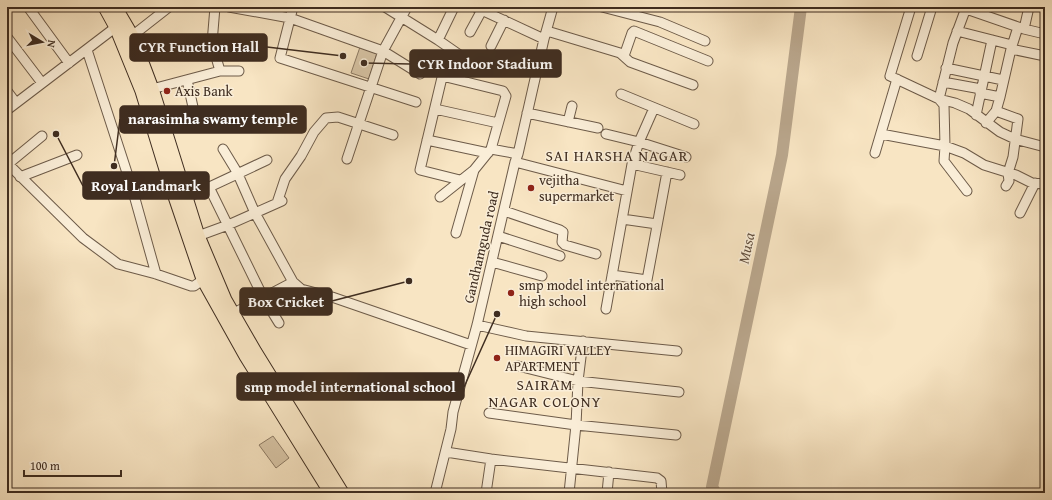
<svg xmlns="http://www.w3.org/2000/svg" width="1052" height="500" font-family="'Gentium Book Plus',serif">
<style>
.green{fill:#d9c6a7;stroke:#8c7a64}
.lines{fill:none;stroke-linecap:round;stroke-linejoin:round}
.river{stroke:#b9a68c;stroke-width:12}
.minor-casing{stroke:#6d5b49;stroke-width:11}
.highway-casing{stroke:#3f2d20;stroke-width:15}
.minor{stroke:#faeed8;stroke-width:9}
.highway{stroke:#f8e5c3;stroke-width:13}
.poi-dot{fill:#8f2418;stroke:#faeed8;stroke-width:1.5}
.labels{text-anchor:middle;dominant-baseline:central;stroke-width:3;stroke-linejoin:round;paint-order:stroke}
.poi-label{font-size:14px;fill:#3f2d20;stroke:#faeed8;text-anchor:start}
.street-label{font-size:14px;fill:#3f2d20;stroke:#faeed8}
.neighbourhood-label{font-size:15px;letter-spacing:1px;fill:#3f2d20;stroke:#faeed8}
.water-label{font-size:15px;font-style:italic;fill:#645140;stroke:#faeed8}
.leader{fill:none;stroke:#3f2d20;stroke-width:1.5}
.callout-dot{fill:#3f2d20;stroke:#faeed8;stroke-width:1.5}
.callout{fill:#3f2d20;stroke:#3f2d20;stroke-width:1.5}
.callout-label{font-size:15px;text-anchor:middle;font-weight:bold;fill:#fff}
</style>
<rect width="100%" height="100%" fill="#f8e5c3"/>
<filter id="stains"><feTurbulence type="fractalNoise" baseFrequency=".005" numOctaves="4"/><feColorMatrix values="0 0 0 0 .2 0 0 0 0 .09 0 0 0 0 .02 0 0 0 .5 -.17"/></filter>
<radialGradient id="worn" r=".72"><stop offset=".6" stop-color="#630" stop-opacity="0"/><stop offset="1" stop-color="#630" stop-opacity=".3"/></radialGradient>
<path class="green" d="M360 47 377 53 369 79 351 73Z
M273 436 289 458 276 468 259 445Z"/>
<g class="lines">
<path class="river" d="M716 493 712 487 782 155 801 7"/>
<defs>
<path id="minor" d="M28 7 69 63
M215 7 212 43 220 71
M229 7 290 18 383 51 420 74
M293 7 280 58 416 102
M385 7 438 40 464 58
M475 7 544 39
M602 7 660 22 705 41
M911 7 890 76 939 99 955 103 969 109 1000 132 1015 139 1045 147
M964 7 972 11 1024 29 1045 34
M966 8 953 43 939 99 944 105 945 146 944 161 967 191
M1024 29 1029 7
M547 31 620 53 630 62 693 85
M957 31 1012 45
M470 32 482 10
M132 36 169 7
M7 37 42 83
M438 40 454 7
M491 46 504 20
M449 48 420 170 460 180
M1011 49 1045 56
M87 50 132 188
M624 56 632 33 634 31 708 61
M917 56 932 7
M946 68 1003 80
M187 80 193 107
M943 82 981 89
M152 89 220 71H239
M7 91 16 103
M980 93 1000 97
M621 94 694 124
M435 109 498 123
M7 110 116 27
M996 111 1018 119 1013 157 1008 173 1009 181 1006 186
M527 113 598 128
M976 115 992 40
M568 122 572 106
M986 123 996 111 1000 97 1011 49 1018 27
M606 134 639 142 686 157
M881 134 945 146 964 153 984 165 1016 175 1032 183 1045 184
M427 140 488 153
M223 149 237 172 255 213 293 282 301 289 332 297 471 345
M491 149 518 154
M875 153 897 79
M347 159 383 51 407 7
M515 162 627 191
M7 163 83 238 118 264 156 274 191 286H194L207 277
M8 164 42 136
M632 164 680 175
M20 177 77 155
M209 187 263 297 279 323
M440 197 474 170 491 149 506 96 503 91 442 76
M186 198 267 160
M277 203 285 179 301 156 314 132 326 118 338 117 393 135
M504 211 560 230 563 232 562 242 565 245 596 254
M1020 213 1035 183
M622 219 657 224
M456 233 474 170
M198 236 228 225 282 201
M498 236 560 256
M492 262 542 276
M156 274 132 188 168 176
M612 275 647 280 667 172
M606 309 632 164 639 142 654 108
M232 314 293 282
M477 325 526 336 677 351
M518 366 578 381 679 392
M489 413 576 425 676 435
M446 452 491 459 657 478 661 481 662 493
M435 493 451 429 453 412 477 325 515 162 518 154 544 39 553 7
M486 493 491 459
M569 493 576 425 578 381 583 341
M607 493 609 472"/>
<path id="highway" d="M105 7 116 27 142 91 168 176 203 279 246 356 331 493
M115 7 132 36 152 89 198 236 225 300 255 352 342 493"/>
</defs>
<use href="#minor" class="minor-casing"/>
<use href="#highway" class="highway-casing"/>
<use href="#minor" class="minor"/>
<use href="#highway" class="highway"/>
</g>
<g class="poi-dot">
<circle cx="167" cy="91" r="4"/>
<circle cx="531" cy="188" r="4"/>
<circle cx="511" cy="293" r="4"/>
<circle cx="497" cy="358" r="4"/>
</g>
<g class="labels">
<g class="poi-label">
<text x="175" y="91">Axis Bank</text>
<text x="539" y="180">vejitha<tspan x="539" dy="16">supermarket</tspan></text>
<text x="519" y="285">smp model international<tspan x="519" dy="16">high school</tspan></text>
<text x="505" y="350">HIMAGIRI VALLEY<tspan x="505" dy="16">APARTMENT</tspan></text>
</g>
<g class="street-label">
<text transform="translate(481 247) rotate(-77)">Gandhamguda road</text>
</g>
<g class="neighbourhood-label">
<text x="617" y="155">SAI HARSHA NAGAR</text>
<text x="545" y="384">SAIRAM<tspan x="545" dy="17">NAGAR COLONY</tspan></text>
</g>
<g class="water-label">
<text transform="translate(746 248) rotate(-78)">Musa</text>
</g>
</g>
<path class="leader" d="M343 56L267 47M364 63L410 64M114 166L120 119M56 134L83 186M409 281L332 301M497 314L464 387"/>
<g class="callout-dot">
<circle cx="343" cy="56" r="4"/>
<circle cx="364" cy="63" r="4"/>
<circle cx="114" cy="166" r="4"/>
<circle cx="56" cy="134" r="4"/>
<circle cx="409" cy="281" r="4"/>
<circle cx="497" cy="314" r="4"/>
</g>
<g class="callout">
<rect x="130" y="34" width="137" height="27" rx="4"/>
<rect x="410" y="50" width="151" height="27" rx="4"/>
<rect x="120" y="106" width="186" height="27" rx="4"/>
<rect x="83" y="172" width="126" height="27" rx="4"/>
<rect x="240" y="288" width="92" height="27" rx="4"/>
<rect x="237" y="373" width="227" height="27" rx="4"/>
</g>
<g class="callout-label">
<text x="199" y="52">CYR Function Hall</text>
<text x="485" y="69">CYR Indoor Stadium</text>
<text x="213" y="124">narasimha swamy temple</text>
<text x="146" y="191">Royal Landmark</text>
<text x="286" y="307">Box Cricket</text>
<text x="350" y="392">smp model international school</text>
</g>
<rect width="1052" height="500" fill="none" stroke="#f8e5c3" stroke-width="24"/>
<rect x="8" y="8" width="1036" height="484" fill="none" stroke="#3f2d20" stroke-width="2"/>
<rect x="12" y="12" width="1028" height="476" fill="none" stroke="#3f2d20"/>
<g transform="translate(42 42) rotate(100)" stroke="#faeed8" stroke-width="3" paint-order="stroke">
<path d="M0-3L7 15L0 10L-7 15Z" fill="#3f2d20"/>
<text y="-6" font-size="11" font-weight="bold" text-anchor="middle" fill="#3f2d20">N</text>
</g>
<path d="M24 470v6h97v-6" fill="none" stroke="#3f2d20" stroke-width="2"/>
<text x="30" y="470" font-size="12" fill="#3f2d20" stroke="#faeed8" stroke-width="3" paint-order="stroke">100 m</text>
<rect width="100%" height="100%" filter="url(#stains)"/>
<rect width="100%" height="100%" fill="url(#worn)"/>
</svg>
